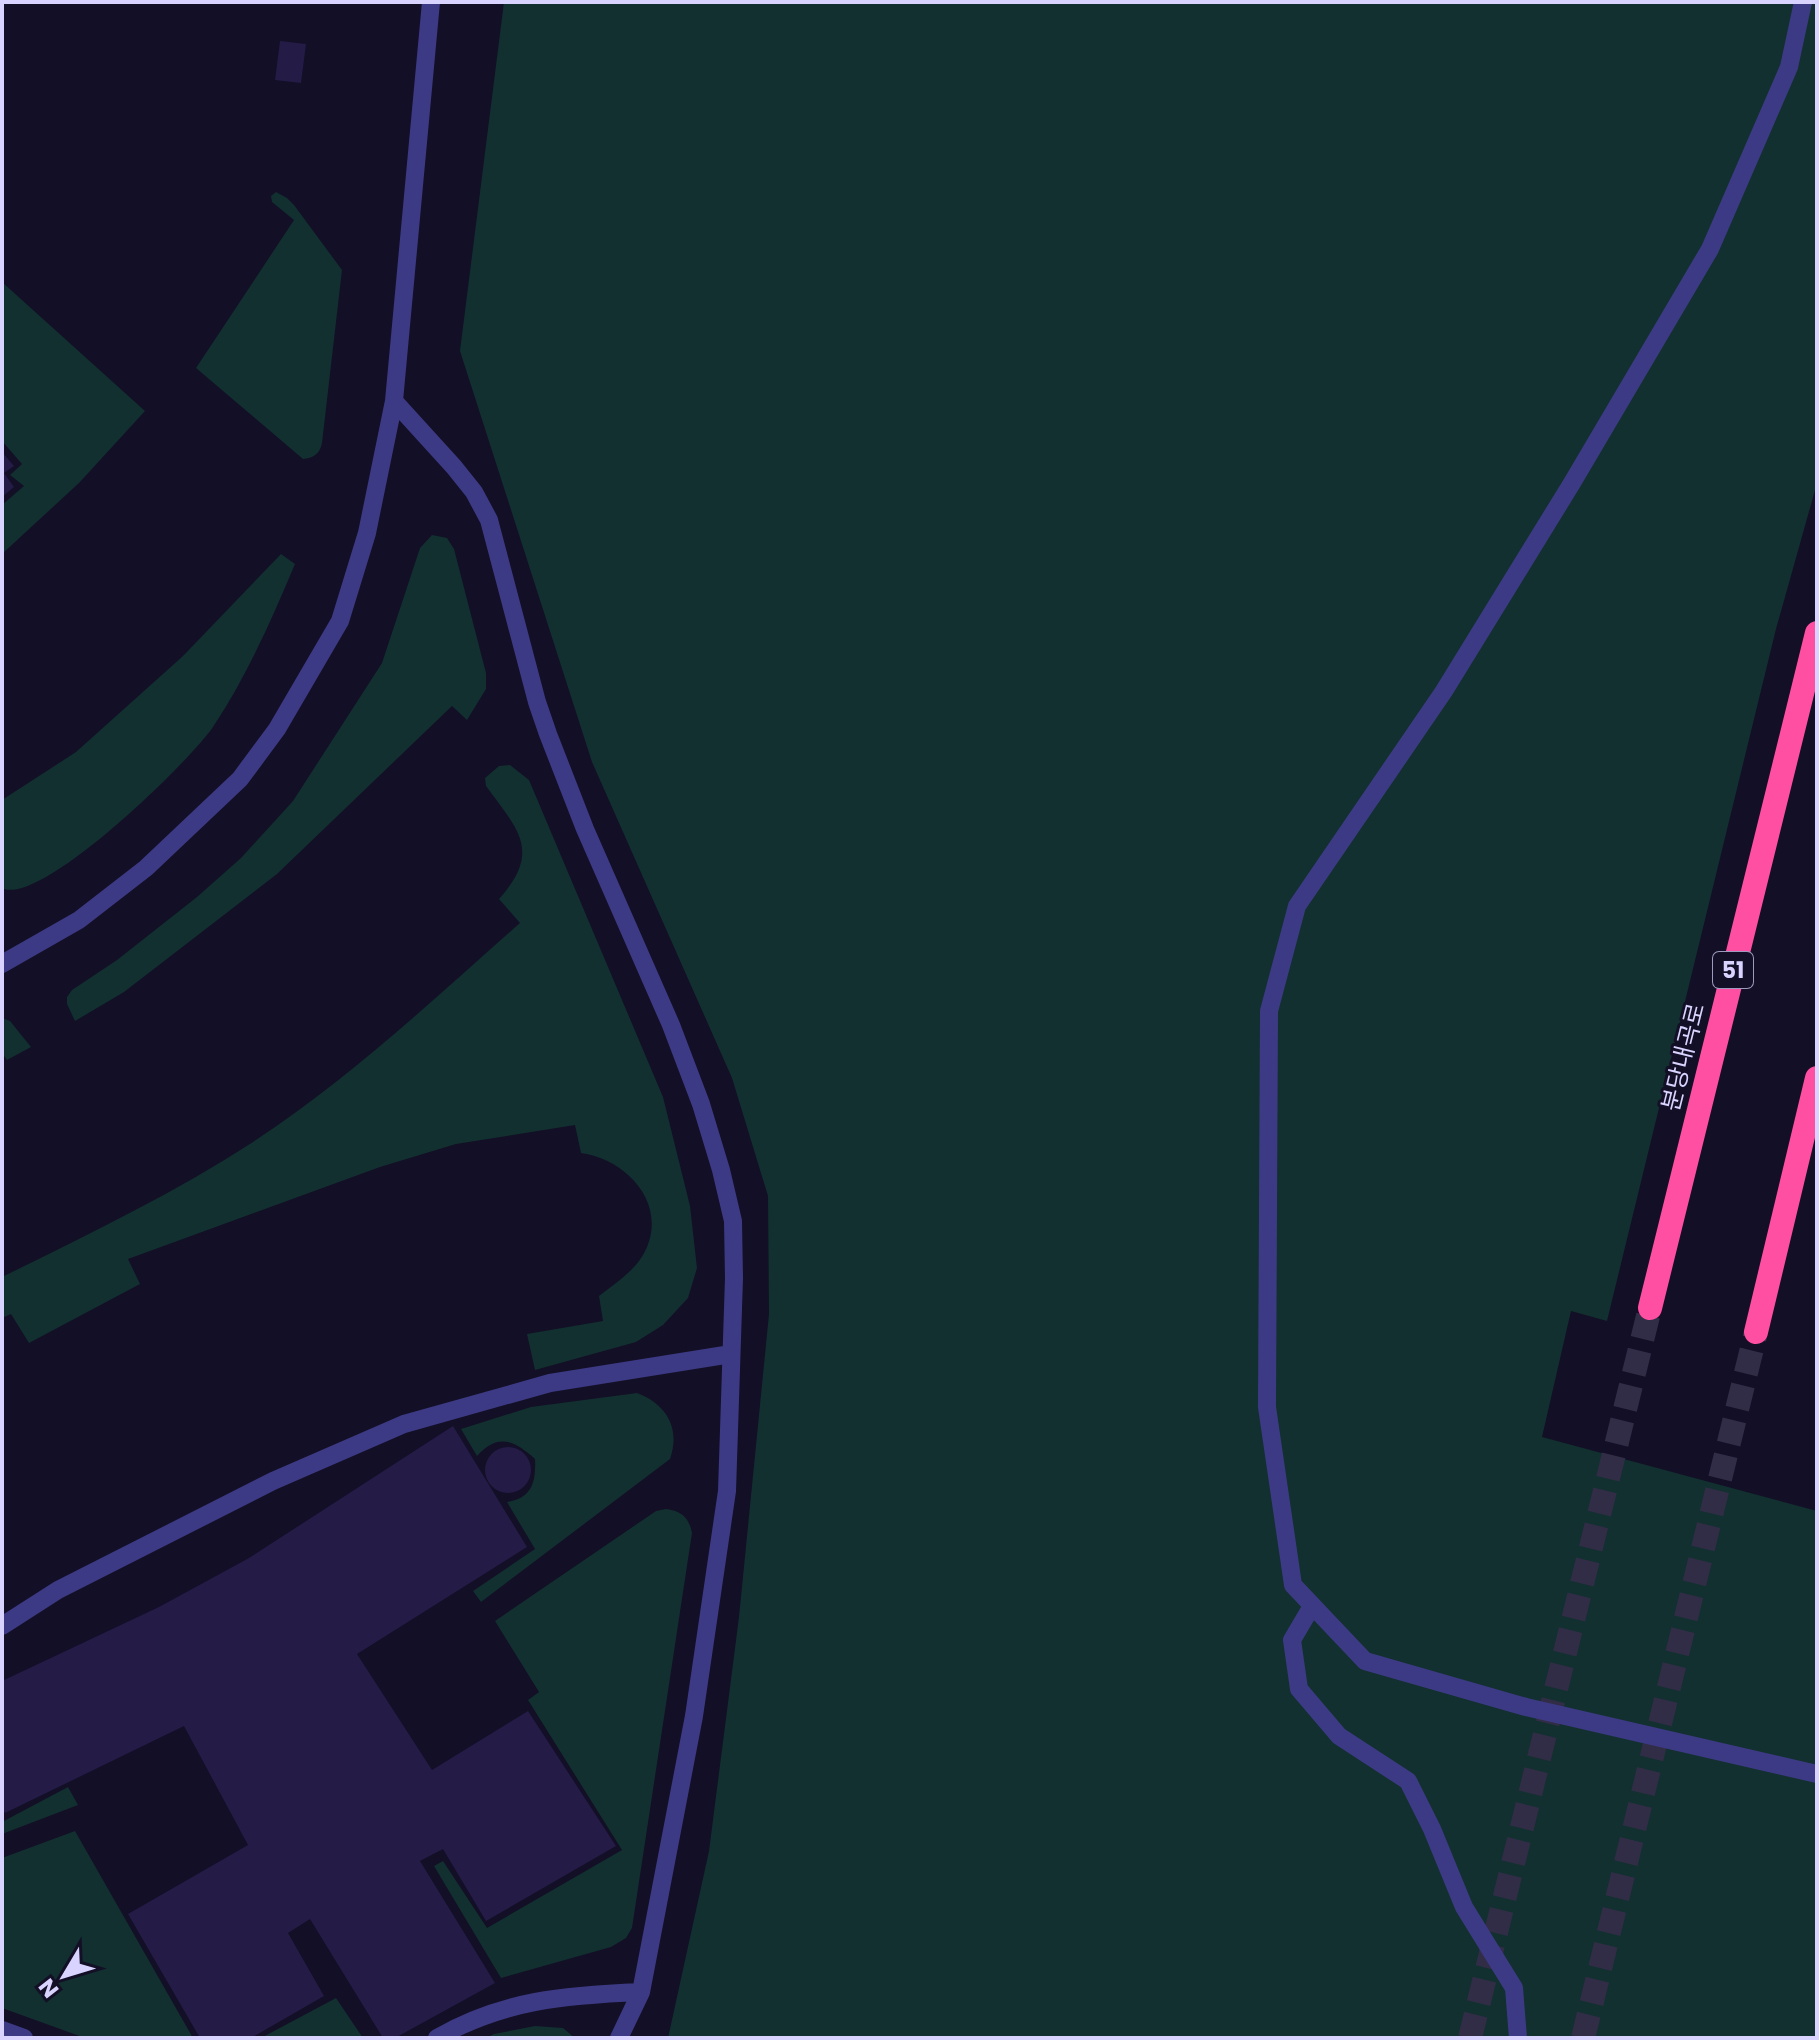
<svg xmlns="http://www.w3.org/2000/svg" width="1819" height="2040" font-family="Poppins,'Noto Sans KR',sans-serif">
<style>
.green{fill:#12302f}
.building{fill:#241b47}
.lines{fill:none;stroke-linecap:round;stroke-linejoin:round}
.highway-tunnel{stroke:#312d47;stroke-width:24;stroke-dasharray:24 12;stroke-linecap:butt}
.lane{stroke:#3d3a85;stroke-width:18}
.highway{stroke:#ff4fa3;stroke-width:24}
.labels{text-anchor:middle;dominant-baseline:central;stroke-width:6;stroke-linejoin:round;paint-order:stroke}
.shield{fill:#130f26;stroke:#9e99be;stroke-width:2}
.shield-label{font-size:22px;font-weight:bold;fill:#d9d4ff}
.street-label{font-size:24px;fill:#d9d4ff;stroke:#130f26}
</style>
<rect width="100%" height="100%" fill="#130f26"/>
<path class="green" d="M504 2H1817V483L1776 629 1607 1321 1571 1311 1542 1437 1817 1511V2038H668L709 1851 739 1617 769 1314 768 1196 732 1078 592 762 460 351Z
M276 192 287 198 294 205 342 270 322 443C320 454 313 458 303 459L196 368 294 220 272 202 271 196Z
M2 282 145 411 79 483 2 554V505L24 486 10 475 22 464 2 441Z
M432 535 447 538 454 549 486 673V689L467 720 452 706 277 874 124 992 75 1021 67 1004V997L72 990 117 960 197 897 241 858 293 801 382 663 420 548Z
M281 554 295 564C271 621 247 676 213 727 190 761 40 908 2 888V800L76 752 183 656Z
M510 765 529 780 663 1097 690 1206 697 1268 688 1298 663 1325 636 1342 535 1370 527 1334 603 1321 599 1296C617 1282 638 1269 647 1247 666 1201 625 1159 581 1153L575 1125 456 1144 380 1167 128 1259 140 1284 29 1343 11 1314 2 1318V1277C87 1235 173 1194 253 1142 349 1079 434 999 520 923L499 899C542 851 518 830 486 786L485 778 499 766Z
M2 1018 10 1021 31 1047 7 1060 2 1053Z
M637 1393C666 1404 681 1428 670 1459L481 1602 473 1591 535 1549 507 1502C532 1498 536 1482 535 1459 515 1441 498 1432 477 1456L461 1429 531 1407Z
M666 1509C681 1511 689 1517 692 1533L632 1928 626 1938 611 1947 501 1978 434 1866 443 1861 487 1928 622 1850 528 1700 539 1692 495 1621 656 1511Z
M68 1787 78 1805 2 1834V1822Z
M75 1831 193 2038H85L2 2008V1858Z
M336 1998 363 2038H261Z
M535 2026 563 2028 575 2038H486L494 2034Z"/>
<path class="building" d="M280 41 306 44 301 83 275 80Z
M2 452 14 466 4 473 14 487 2 497Z
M453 1426 527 1547 357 1654 432 1770 528 1711 616 1846 486 1921 443 1849 420 1861 495 1983 395 2038H383L310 1919 288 1933 324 1996 251 2038H200L128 1914 248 1845 184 1726 5 1813 2 1808V1681L159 1607 249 1558Z
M485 1470a23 23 0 1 1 46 0a23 23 0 1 1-46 0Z"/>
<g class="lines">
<path class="highway-tunnel" d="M1470 2038 1650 1308
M1583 2038 1756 1332"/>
<path class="lane" d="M1803 2 1789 67 1710 249 1572 483 1444 691 1297 906 1269 1011 1267 1407 1293 1585 1365 1661 1526 1707 1817 1774
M394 401 454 467 474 492 489 520 537 702 548 734 585 829 671 1025 701 1104 721 1170 733 1221 734 1278 727 1491 694 1716 641 1992 619 2038
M2 964 79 920 146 868 240 779 277 729 340 621 367 533 394 401 431 2
M1312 1606 1292 1640 1299 1689 1339 1736 1408 1781 1432 1829 1464 1907 1514 1988 1518 2038
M2 1626 58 1590 273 1481 404 1424 550 1383 731 1354
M2 2030 24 2038
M437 2038C503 2000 566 1995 641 1992"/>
<path class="highway" d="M1650 1308 1817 633
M1756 1332 1817 1078"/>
</g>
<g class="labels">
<rect class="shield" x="1713" y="952" width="40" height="36" rx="6"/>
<g class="shield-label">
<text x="1733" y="970">51</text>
</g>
<g class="street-label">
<text transform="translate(1683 1057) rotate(-76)">분당내곡로</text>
</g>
</g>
<rect width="1819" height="2040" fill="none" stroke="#d9d4ff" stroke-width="8"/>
<g transform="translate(64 1976) rotate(232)" stroke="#130f26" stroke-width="6" paint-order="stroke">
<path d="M0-6L14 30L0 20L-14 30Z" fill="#d9d4ff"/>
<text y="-12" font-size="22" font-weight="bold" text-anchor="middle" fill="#d9d4ff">N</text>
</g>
</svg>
